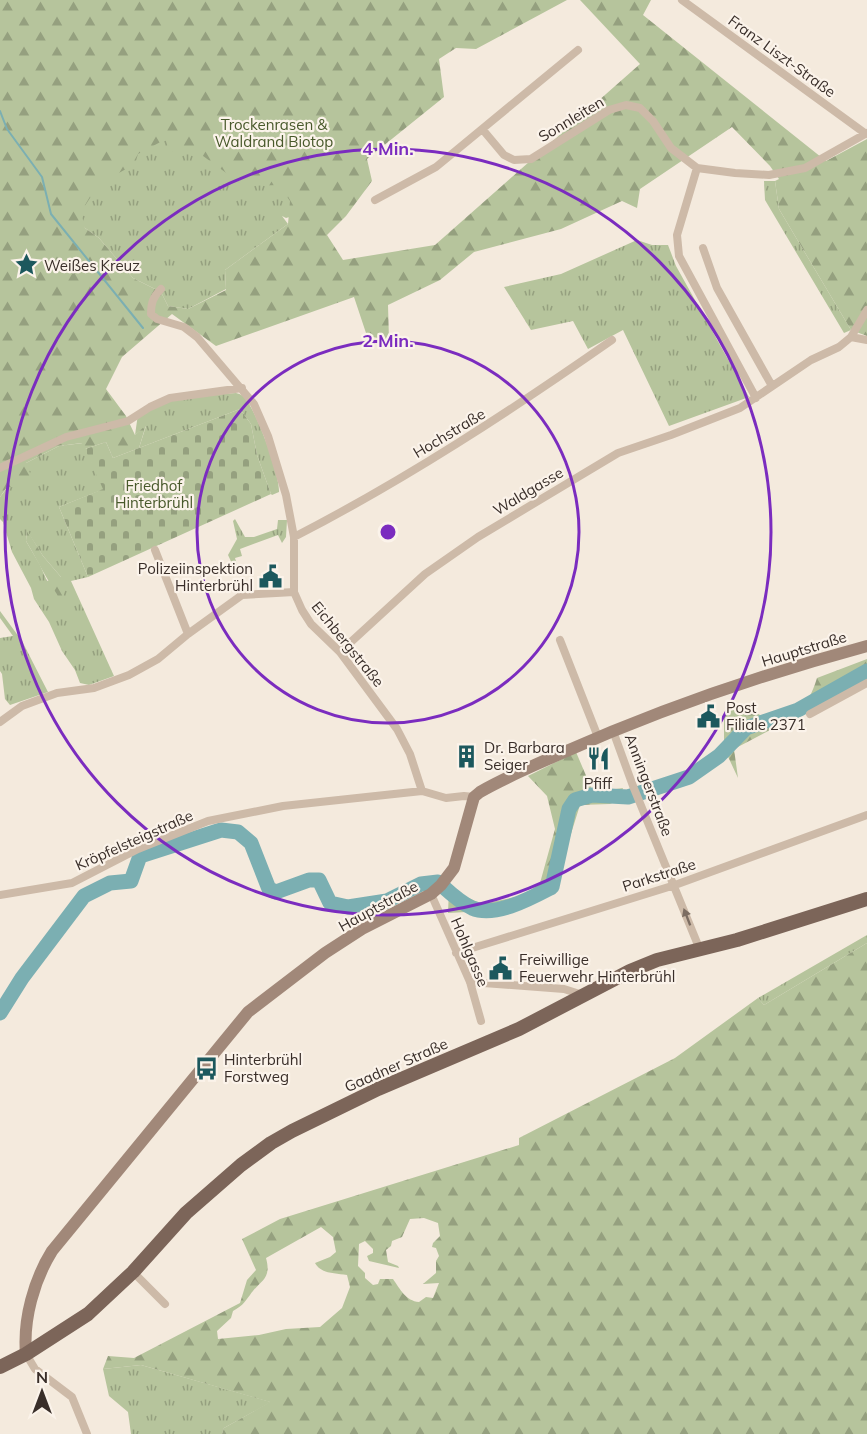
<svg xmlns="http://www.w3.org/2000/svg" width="867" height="1434" font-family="Mulish,sans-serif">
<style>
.grass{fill:url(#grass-tufts);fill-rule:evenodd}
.forest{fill:url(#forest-firs);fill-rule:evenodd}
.cemetery{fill:url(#cemetery-stones)}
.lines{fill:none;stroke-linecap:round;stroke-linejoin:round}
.stream{stroke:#7bafb2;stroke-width:2}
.river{stroke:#7bafb2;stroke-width:15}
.minor{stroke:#cdbaa8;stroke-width:8}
.secondary{stroke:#a18879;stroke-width:12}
.primary{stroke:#7c6559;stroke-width:14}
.oneway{fill:#7c6d62}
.ring{fill:none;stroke:#7b2cbf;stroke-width:3}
.labels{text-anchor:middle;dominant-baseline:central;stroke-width:4.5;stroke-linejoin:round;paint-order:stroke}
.street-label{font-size:15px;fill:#392e29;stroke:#fbf3ea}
.park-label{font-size:15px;fill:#48592b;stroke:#fbf3ea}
.poi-label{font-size:15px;fill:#392e29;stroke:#fbf3ea;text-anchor:start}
.centre{fill:#7b2cbf;stroke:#fbf3ea;stroke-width:3}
.ring-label{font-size:18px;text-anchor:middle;font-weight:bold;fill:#7b2cbf;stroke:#fbf3ea;stroke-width:4.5;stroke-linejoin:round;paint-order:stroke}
</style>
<defs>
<pattern id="grass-tufts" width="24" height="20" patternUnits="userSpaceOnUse" patternTransform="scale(1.5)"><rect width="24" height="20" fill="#b6c49c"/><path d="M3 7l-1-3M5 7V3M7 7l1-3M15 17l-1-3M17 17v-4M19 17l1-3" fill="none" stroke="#95a07f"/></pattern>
<pattern id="forest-firs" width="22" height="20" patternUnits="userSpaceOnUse" patternTransform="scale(1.5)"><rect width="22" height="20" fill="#b6c49c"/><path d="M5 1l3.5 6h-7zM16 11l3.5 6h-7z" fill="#95a07f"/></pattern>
<pattern id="cemetery-stones" width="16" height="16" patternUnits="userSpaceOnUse" patternTransform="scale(1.5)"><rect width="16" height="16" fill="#b6c49c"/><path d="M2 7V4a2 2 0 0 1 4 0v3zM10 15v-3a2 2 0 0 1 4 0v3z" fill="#95a07f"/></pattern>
</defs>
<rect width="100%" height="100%" fill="#f4eadd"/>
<path class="grass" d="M234 63 310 211 286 218 282 216 288 224 225 270 226 289 188 309 168 306 161 292 133 278 99 238 85 228 55 185Z
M764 181H775L779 209 851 330 844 333 765 200Z
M637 240 652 245H668L676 266 749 397 669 426 623 330 588 349 573 321 531 330 504 287 561 274Z
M236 393C241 394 244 396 247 401 258 416 280 475 279 492L272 495 271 494 257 455 251 424 240 409 139 448 146 426 135 435 138 414 170 398Z
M83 443 104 489 59 507 88 577 71 581 114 676 89 685 80 683 75 670 62 651 49 622 34 599 31 588 12 552 3 522 0 519V497L26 463 59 446ZM27 531 43 556 61 577 47 581 40 565 26 541Z
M235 519 245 537H254L277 529 278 520H287L286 537 282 543 278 535 240 549 242 556 235 558 239 571 236 572 228 555 237 539 233 521Z
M0 611 22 641 48 692 10 705 5 699 2 674 0 671V638L13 636 0 618Z
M867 935V943L764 1005 758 998Z
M141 1365 271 1402 224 1428 222 1434H131L128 1412 109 1396 103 1369Z"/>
<path class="forest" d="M0 0H567L476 49 456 48 439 59 444 97 367 159 372 181 346 216 327 235 343 260 435 245 640 64 580 0H651L643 15 826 161 867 139V336L851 330 779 209 775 181 779 179 770 166 732 127 640 189 637 208 622 201 561 229 474 252 440 280 388 305 389 340 367 336 354 297 216 346 172 314 122 357 106 389 126 416 135 435 146 425 139 448 113 458 106 442 85 449 82 443 59 446 26 463 36 488 7 487 0 497ZM166 139 170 151 199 153 244 186 279 185 290 201 288 224 225 270 226 290 188 309 168 306 161 292 133 278 99 238 85 228 81 212 99 184 135 164 138 154Z
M27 530 43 556 61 577 64 595 61 600C47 581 38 561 26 541Z
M867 659V679L734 749 738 778 724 748V714L741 705 768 719C797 709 807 711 817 678Z
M576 752 593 792 623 788 619 800 610 804 580 805 554 888 520 901 485 911 448 913 449 889 482 904 525 895 540 883 555 829 547 796 528 776Z
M867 943V1434H222L224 1428 270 1402 141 1365 103 1369 108 1356 134 1358 240 1303 247 1280 256 1270 242 1239 280 1219 519 1145V1138L675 1058 758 998 764 1005ZM424 1218 438 1223 440 1236 433 1243 432 1247 436 1248 439 1256 436 1261V1273L423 1284 439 1283 433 1298 426 1297 419 1302C406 1301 400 1289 393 1279H380L378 1284 373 1285 365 1278V1273L358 1266 359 1244 365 1241 373 1249V1253L367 1256 369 1261 399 1268 398 1266 388 1262 386 1250 391 1246 392 1241 402 1237 410 1219ZM321 1227 333 1237 336 1252 330 1257 315 1263C321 1274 335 1273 347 1275L350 1287 342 1308 320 1327 286 1329 259 1335 218 1339 217 1331 231 1318 233 1311C243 1305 243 1304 250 1295 260 1280 272 1280 266 1258Z"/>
<path class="cemetery" d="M240 409 251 424 257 455 271 494 88 577 59 507 103 489 85 449 106 442 113 458Z"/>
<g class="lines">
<path class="stream" d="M0 111 7 129 42 177 51 214 143 328"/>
<path class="river" d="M0 1013 22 978 84 896 110 883 131 881 140 856 221 830 238 832 251 843 269 889 276 892 309 880H319L330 903 348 907 387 901 421 884 438 882C448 891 459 902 472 908 495 918 531 898 552 887L569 809 575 800 592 795 628 797 689 777 719 756 746 728 798 710 867 671"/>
<path class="minor" d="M682 0 866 134
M483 130 504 155 514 160 531 159 609 110 626 105 640 108 653 121 671 148 697 168 735 173 769 175 805 168 867 133
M697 168 677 235 679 256 756 398
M375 200 436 167 578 50
M703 248 717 288 772 386
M161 289C153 297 151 303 151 314L157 319 184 327 197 337 254 404 268 436 286 495 294 537V592L302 610 311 624 340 652 397 729 410 754 422 791
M851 337 867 310
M0 468 66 437 128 421 150 407 170 398 242 388
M294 537C405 480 509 412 612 340
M155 550 188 634
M560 640 598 737
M340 652 425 574 478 537 618 453 671 435 740 408 811 360 839 347 851 337 867 340
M810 714 867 683
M0 722 22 706 57 693 94 688 129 675 158 659 188 634 242 595 294 592
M613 731 633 786 700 950
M431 894 470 982 481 1021
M0 895 72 883 138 849 208 821 283 806 422 791 446 798 464 796 474 797
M456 953 675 885 867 815
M470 982 564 989 586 996
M133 1272 165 1304
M26 1354 35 1369 72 1397 87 1434"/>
<path class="secondary" d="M26 1354C23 1319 34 1280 52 1251L248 1012 325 953 362 929 431 894 441 885 454 868 472 804 474 797 480 792C506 777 535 765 562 753 661 709 763 674 867 646"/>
<path class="primary" d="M0 1367 26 1354 88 1314 133 1272 186 1213 241 1165 271 1143 292 1131 378 1089 519 1029 630 971 657 960 737 940 867 899"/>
</g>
<defs><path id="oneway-solid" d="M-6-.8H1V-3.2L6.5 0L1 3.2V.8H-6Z" transform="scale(1.5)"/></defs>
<use class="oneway" href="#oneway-solid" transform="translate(687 917) rotate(-111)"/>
<g class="ring">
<circle cx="388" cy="532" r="191"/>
<circle cx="388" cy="532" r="383"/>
</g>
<defs>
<symbol id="sight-bare" viewBox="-9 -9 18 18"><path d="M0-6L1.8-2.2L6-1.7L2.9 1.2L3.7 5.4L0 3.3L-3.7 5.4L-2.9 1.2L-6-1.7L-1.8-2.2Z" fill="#1c585d" stroke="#fbf3ea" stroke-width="2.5" paint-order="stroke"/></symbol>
<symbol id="civic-bare" viewBox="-9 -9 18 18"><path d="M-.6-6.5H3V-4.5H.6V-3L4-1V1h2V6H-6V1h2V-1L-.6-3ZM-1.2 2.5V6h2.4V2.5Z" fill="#1c585d" stroke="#fbf3ea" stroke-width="2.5" paint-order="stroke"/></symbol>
<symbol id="building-bare" viewBox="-9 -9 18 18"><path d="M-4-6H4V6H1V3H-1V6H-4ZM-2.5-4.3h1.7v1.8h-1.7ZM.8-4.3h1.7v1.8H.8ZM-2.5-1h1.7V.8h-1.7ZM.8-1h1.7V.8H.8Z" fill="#1c585d" stroke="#fbf3ea" stroke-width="2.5" paint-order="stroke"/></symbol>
<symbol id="restaurant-bare" viewBox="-9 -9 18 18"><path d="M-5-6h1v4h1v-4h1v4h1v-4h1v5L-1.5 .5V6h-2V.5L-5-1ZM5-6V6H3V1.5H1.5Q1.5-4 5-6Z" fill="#1c585d" stroke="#fbf3ea" stroke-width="2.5" paint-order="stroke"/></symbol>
<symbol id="bus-bare" viewBox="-9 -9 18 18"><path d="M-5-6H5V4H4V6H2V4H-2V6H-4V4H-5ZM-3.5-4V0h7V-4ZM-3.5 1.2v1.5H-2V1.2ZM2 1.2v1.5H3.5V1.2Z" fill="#1c585d" stroke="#fbf3ea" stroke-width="2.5" paint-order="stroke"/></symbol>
</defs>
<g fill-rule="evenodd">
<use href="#sight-bare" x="10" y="248" width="33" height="33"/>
<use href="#civic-bare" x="254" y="560" width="33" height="33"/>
<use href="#civic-bare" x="692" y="700" width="33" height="33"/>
<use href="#building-bare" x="450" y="740" width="33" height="33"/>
<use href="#restaurant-bare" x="582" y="742" width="33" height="33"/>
<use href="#civic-bare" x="484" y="952" width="33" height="33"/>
<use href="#bus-bare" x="190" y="1052" width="33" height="33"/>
</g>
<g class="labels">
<g class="street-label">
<text transform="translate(782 56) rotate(36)">Franz Liszt-Straße</text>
<text transform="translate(571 119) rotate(-31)">Sonnleiten</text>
<text transform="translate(449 433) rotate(-31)">Hochstraße</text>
<text transform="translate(528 491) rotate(-31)">Waldgasse</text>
<text transform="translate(348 644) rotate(51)">Eichbergstraße</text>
<text transform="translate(804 649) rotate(-17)">Hauptstraße</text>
<text transform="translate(649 785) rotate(69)">Anningerstraße</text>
<text transform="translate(134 840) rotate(-24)">Kröpfelsteigstraße</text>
<text transform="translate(659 875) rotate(-18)">Parkstraße</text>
<text transform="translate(378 906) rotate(-29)">Hauptstraße</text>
<text transform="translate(470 952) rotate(67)">Hohlgasse</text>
<text transform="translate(396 1065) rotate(-24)">Gaadner Straße</text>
</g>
<g class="park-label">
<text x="274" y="124">Trockenrasen &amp;<tspan x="274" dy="17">Waldrand Biotop</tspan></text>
<text x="154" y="485">Friedhof<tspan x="154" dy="17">Hinterbrühl</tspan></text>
</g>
<g class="poi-label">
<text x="44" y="265">Weißes Kreuz</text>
<text x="253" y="568" text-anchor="end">Polizeiinspektion<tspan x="253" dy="17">Hinterbrühl</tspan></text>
<text x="726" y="707">Post<tspan x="726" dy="17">Filiale 2371</tspan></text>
<text x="484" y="747">Dr. Barbara<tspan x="484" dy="17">Seiger</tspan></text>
<text x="598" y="783" text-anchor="middle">Pfiff</text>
<text x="519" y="959">Freiwillige<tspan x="519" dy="17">Feuerwehr Hinterbrühl</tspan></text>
<text x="224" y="1059">Hinterbrühl<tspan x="224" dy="17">Forstweg</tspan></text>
</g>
</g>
<circle cx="388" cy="532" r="9" class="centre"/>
<g class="ring-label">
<text x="388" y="155">4 Min.</text>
<text x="388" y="347">2 Min.</text>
</g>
<g transform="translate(42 1392)" stroke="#fbf3ea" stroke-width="4.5" paint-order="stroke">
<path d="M0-4.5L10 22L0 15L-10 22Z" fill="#392e29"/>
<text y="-9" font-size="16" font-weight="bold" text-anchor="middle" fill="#392e29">N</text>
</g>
</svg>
